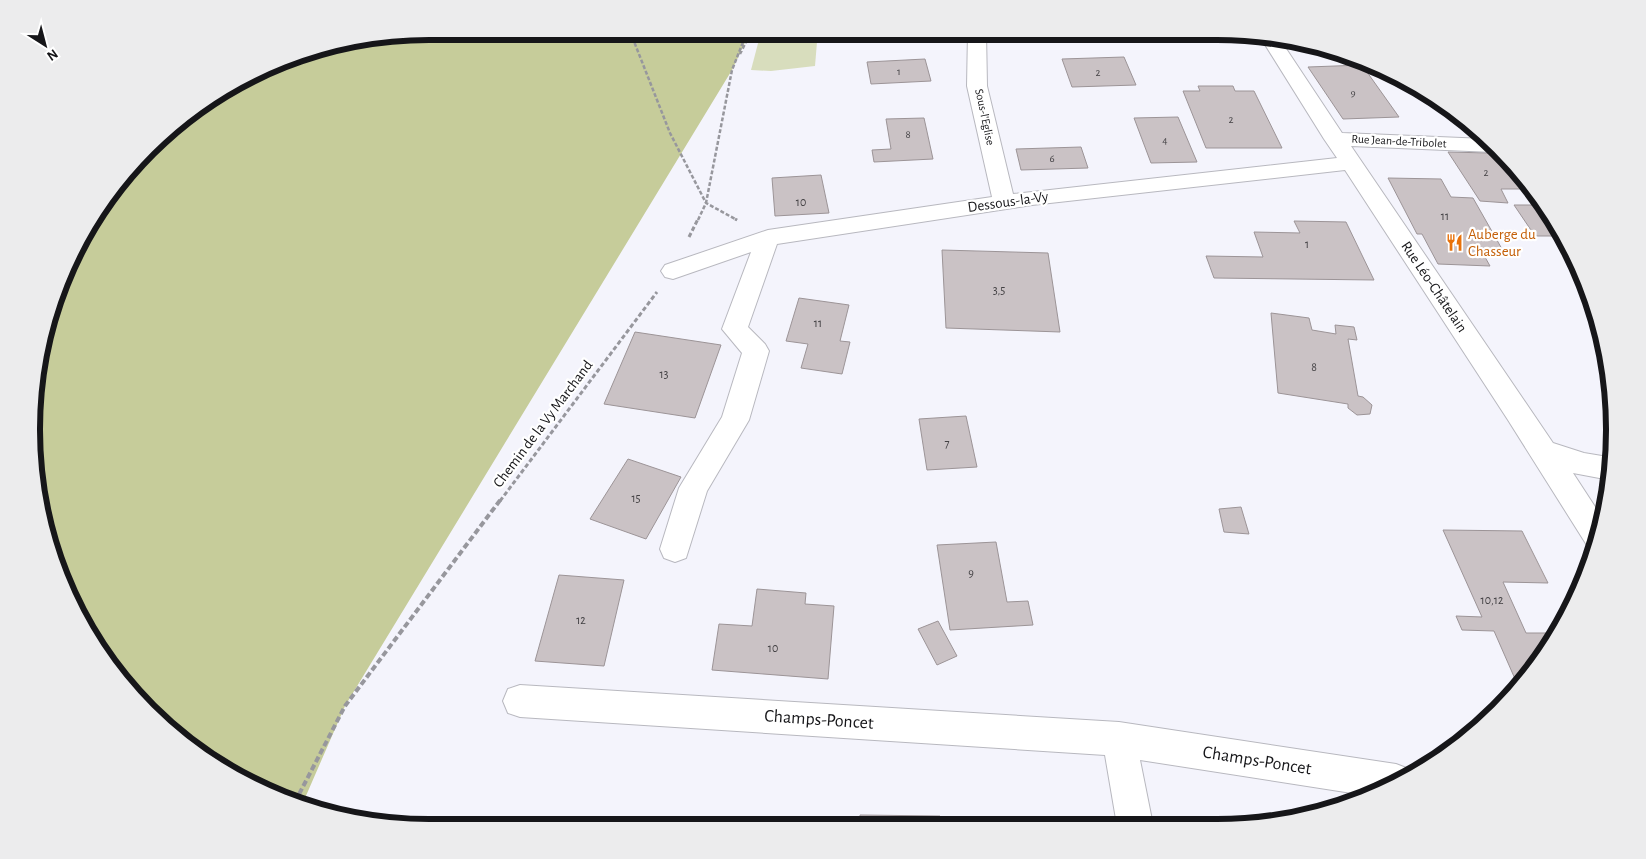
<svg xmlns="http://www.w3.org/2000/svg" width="1646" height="859" font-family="'Alegreya Sans',sans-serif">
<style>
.green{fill:#d8ddbd}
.forest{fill:#c6cc9a}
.building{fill:#cac2c5;stroke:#9c9497}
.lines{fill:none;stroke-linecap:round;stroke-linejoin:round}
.minor-casing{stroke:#b8b8bf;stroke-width:2}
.path-far2{stroke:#97979d;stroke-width:2.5;stroke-dasharray:4 2;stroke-linecap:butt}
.path-far1{stroke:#97979d;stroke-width:3;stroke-dasharray:4.5 2.5;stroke-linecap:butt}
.path{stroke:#97979d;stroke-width:4;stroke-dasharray:6 3;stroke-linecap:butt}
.minor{fill:#fff;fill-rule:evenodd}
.labels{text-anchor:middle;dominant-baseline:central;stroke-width:4.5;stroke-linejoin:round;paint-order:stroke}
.far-number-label{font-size:11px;fill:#434144}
.far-street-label{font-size:12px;fill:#161619;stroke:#fff}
.number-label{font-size:12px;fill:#434144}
.street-label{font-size:15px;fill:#161619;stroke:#fff}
.food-label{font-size:15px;fill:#c56008;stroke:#fff;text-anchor:start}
.near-street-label{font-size:18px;fill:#161619;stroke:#fff}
.rim{fill:none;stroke:#161619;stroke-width:6}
</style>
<rect width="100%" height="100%" fill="#f4f4fc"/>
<path class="green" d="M761 32 817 42 815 66 771 71 751 70Z"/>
<path class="forest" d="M429 31 750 32 732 70 345 706 302 805 253 787 148 711 72 605 35 481 32 404 45 327 98 208 187 114 301 52Z"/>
<path class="building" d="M1003 32H1054L1057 40 1005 41Z
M1124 57 1136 85 1072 87 1062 59Z
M925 59 931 81 871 84 867 62Z
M1362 65 1399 117 1343 119 1308 67Z
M1198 86H1233L1235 91H1254L1282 148H1206L1183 91H1200Z
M1178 117 1197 162 1151 163 1134 118Z
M924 118 933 159 874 162 872 150 891 149 886 119Z
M1081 147 1088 168 1021 170 1016 149Z
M1448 152 1489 153 1490 156H1502L1524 189H1501L1508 203 1480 201Z
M821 175 829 213 775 216 772 178Z
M1388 178 1441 179 1451 197 1473 198 1502 249 1480 248 1490 266 1438 264 1422 234H1417Z
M1526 196H1537L1564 236H1535L1514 205H1533Z
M1294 221 1346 222 1374 280 1214 278 1206 256 1263 257 1254 232 1300 233Z
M942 250 1048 253 1060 332 946 328Z
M799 298 849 305 840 341 850 342 842 374 801 368 808 344 786 341Z
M1271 313 1309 318 1312 330 1336 334 1335 325 1354 327 1357 340 1348 339 1358 396 1363 397 1372 405 1370 414 1357 415 1348 408V404L1278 393Z
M635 332 721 345 695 418 604 404Z
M966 416 977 467 927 470 919 419Z
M628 459 681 477 646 539 590 519Z
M1241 507 1249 534 1224 532 1219 509Z
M1443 530 1522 531 1548 583 1503 582 1526 633H1555L1519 688 1494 631 1462 630 1456 616 1482 617Z
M996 542 1007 602 1028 601 1033 625 950 630 937 545Z
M559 575 624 580 604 666 535 661Z
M757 589 806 593 805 604 834 606 828 679 712 670 719 624 752 626Z
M938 621 957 656 937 665 918 629Z
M860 815 940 816 941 825 860 826Z"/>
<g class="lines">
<defs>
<path id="minor" d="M968 32H986L987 86 1013 194 1337 158 1324 139 1259 35 1279 38 1342 133 1486 139 1499 151 1493 152 1351 146 1553 443 1584 453 1614 458 1610 480 1573 473 1603 519 1601 533 1595 550 1588 547 1508 420 1345 170 1032 205 777 244 748 327 765 344 769 351 749 420 707 491 686 558 675 562 664 558 660 549 679 488 722 417 742 353 722 329 751 252 673 279 665 277 661 271 665 265 768 230 992 197 967 86Z
M520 685 1119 722 1396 764 1409 769 1410 774 1371 796 1140 760 1153 825H1117L1105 755 520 717 508 713 503 701 508 689Z"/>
</defs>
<use href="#minor" class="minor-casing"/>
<path class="path-far2" d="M633 31 635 44 670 133 706 203 737 220
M740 54 751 32
M698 220 706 203 732 70 747 32"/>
<path class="path-far1" d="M735 219 737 220
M689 237 698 219
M500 501 657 292"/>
<path class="path" d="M295 802 345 706 501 499"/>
<use href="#minor" class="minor"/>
</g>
<defs>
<symbol id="restaurant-bare" viewBox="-9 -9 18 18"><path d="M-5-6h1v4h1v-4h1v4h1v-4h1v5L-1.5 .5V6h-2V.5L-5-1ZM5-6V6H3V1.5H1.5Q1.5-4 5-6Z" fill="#e8710a" stroke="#fff" stroke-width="2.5" paint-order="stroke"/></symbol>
</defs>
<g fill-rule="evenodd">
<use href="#restaurant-bare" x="1442" y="230" width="25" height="25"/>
</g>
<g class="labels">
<g class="far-number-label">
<text x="899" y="71">1</text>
<text x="1098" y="72">2</text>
<text x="1353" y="92">9</text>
<text x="1231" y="119">2</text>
<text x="908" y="134">8</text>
<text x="1165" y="140">4</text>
<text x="1052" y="158">6</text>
<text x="1486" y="172">2</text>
</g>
<g class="far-street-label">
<text transform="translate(985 117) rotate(78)">Sous-l'Eglise</text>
<text transform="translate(1399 141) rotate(3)">Rue Jean-de-Tribolet</text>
</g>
<g class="number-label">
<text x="801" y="202">10</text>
<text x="1445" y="216">11</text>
<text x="1307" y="244">1</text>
<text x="999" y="290">3,5</text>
<text x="818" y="323">11</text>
<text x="1314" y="367">8</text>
<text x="664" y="374">13</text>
<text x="947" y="443">7</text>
<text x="636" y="498">15</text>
<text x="971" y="573">9</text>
<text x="1492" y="600">10,12</text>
<text x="581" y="620">12</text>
<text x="773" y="648">10</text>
</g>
<g class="street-label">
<text transform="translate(1008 202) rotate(-8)">Dessous-la-Vy</text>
<text transform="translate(1434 287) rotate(56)">Rue Léo-Châtelain</text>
<text transform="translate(543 424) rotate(-53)">Chemin de la Vy Marchand</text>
</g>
<g class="food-label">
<text x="1468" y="234">Auberge du<tspan x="1468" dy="17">Chasseur</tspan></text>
</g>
<g class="near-street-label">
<text transform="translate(819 720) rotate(4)">Champs-Poncet</text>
<text transform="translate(1257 761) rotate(9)">Champs-Poncet</text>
</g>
</g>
<path d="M0 0H1646V859H0ZM429 40H1217A389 389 0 0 1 1606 429V430A389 389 0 0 1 1217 819H429A389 389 0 0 1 40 430V429A389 389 0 0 1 429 40Z" fill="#ececed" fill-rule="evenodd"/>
<path class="rim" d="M429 40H1217A389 389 0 0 1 1606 429V430A389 389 0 0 1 1217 819H429A389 389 0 0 1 40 430V429A389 389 0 0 1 429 40Z"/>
<g transform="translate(45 45) rotate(144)" stroke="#ffffff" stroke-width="4" paint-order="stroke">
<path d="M0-4L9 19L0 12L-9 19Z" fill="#161619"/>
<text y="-8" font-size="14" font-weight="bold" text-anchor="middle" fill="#161619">N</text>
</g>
</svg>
